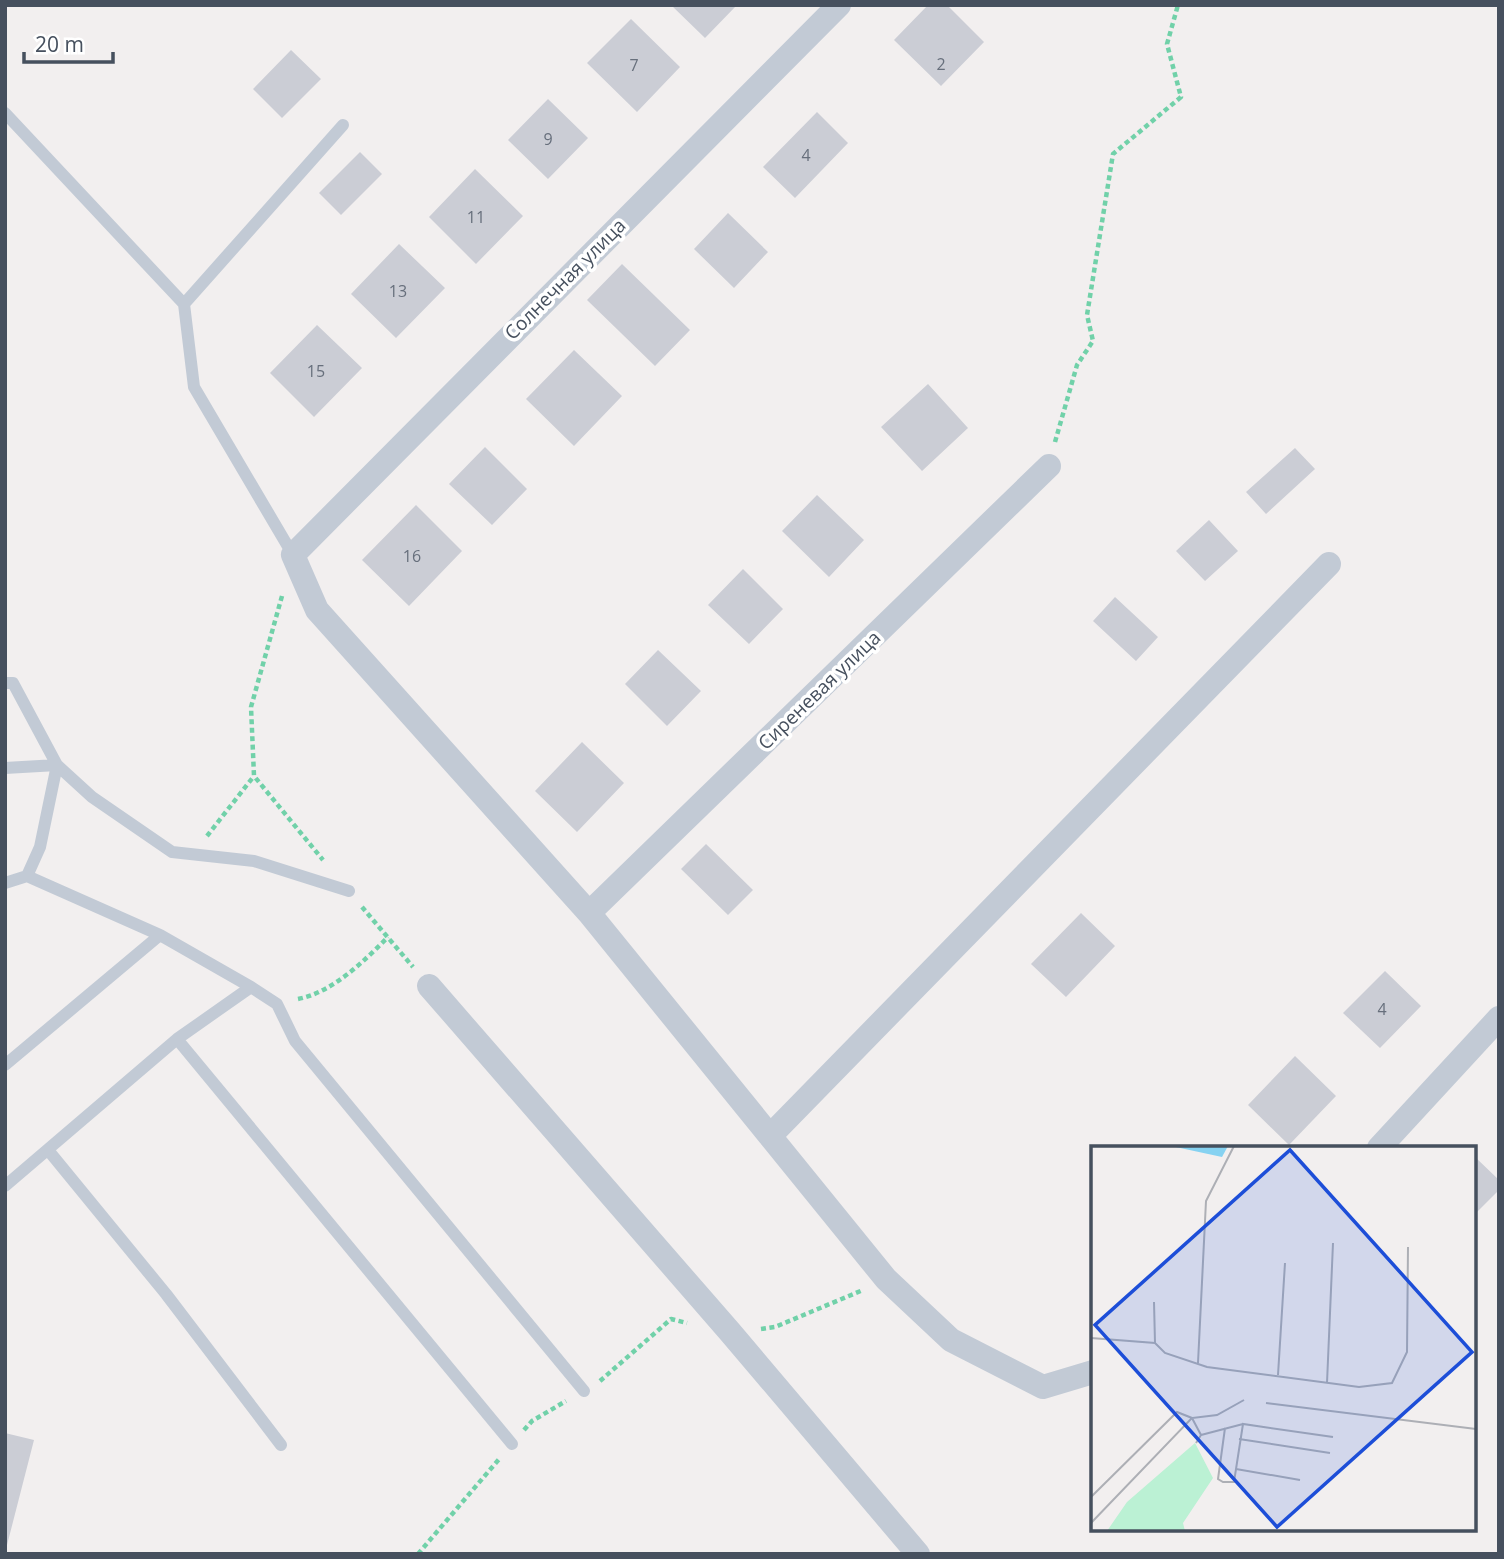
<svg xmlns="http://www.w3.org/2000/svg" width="1504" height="1559" font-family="'Open Sans',sans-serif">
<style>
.building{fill:#cbcdd5}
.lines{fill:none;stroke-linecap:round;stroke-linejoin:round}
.path{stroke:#71d1a9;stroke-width:4.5;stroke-dasharray:5 3.5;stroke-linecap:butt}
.service{stroke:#c2cad5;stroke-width:12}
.minor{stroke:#c2cad5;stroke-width:24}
.labels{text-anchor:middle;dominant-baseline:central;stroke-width:7;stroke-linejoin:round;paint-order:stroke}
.number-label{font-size:16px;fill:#676f7c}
.street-label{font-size:19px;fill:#46505e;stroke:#fff}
.inset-road{fill:none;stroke:#adafb5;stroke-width:2}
.view{fill:#1d4ed8;fill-opacity:0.15;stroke:#1d4ed8;stroke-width:3.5}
.inset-edge{fill:none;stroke:#46505e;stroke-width:3.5}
</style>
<rect width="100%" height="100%" fill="#f2efef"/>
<path class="building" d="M671 5H737L705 38Z
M928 5H947L984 42 941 86 894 40Z
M631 19 680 67 637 112 587 63Z
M291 50 321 79 282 118 253 89Z
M548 99 588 138 548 179 508 140Z
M817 112 848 143 795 198 763 167Z
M360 152 382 174 341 215 319 193Z
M475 169 523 216 476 264 429 217Z
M728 213 768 252 734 288 694 249Z
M399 244 445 288 396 338 351 294Z
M622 264 690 330 655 366 587 300Z
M317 325 362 368 314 417 270 373Z
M574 350 622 396 574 446 526 399Z
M928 384 968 428 922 471 881 427Z
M485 447 527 489 492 525 449 484Z
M1295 448 1315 469 1266 514 1246 492Z
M817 495 864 540 829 577 782 531Z
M416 505 462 551 409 606 362 560Z
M1209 520 1238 551 1205 581 1176 551Z
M743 569 783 609 749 644 708 605Z
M1115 597 1158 637 1136 661 1093 621Z
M658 650 701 691 667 726 625 684Z
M582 742 624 783 577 832 535 791Z
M706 844 753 890 728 915 681 869Z
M1081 913 1115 946 1066 997 1031 964Z
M1385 971 1421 1006 1380 1048 1343 1013Z
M1295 1056 1336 1096 1289 1145 1248 1105Z
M1474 1156 1499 1180V1190L1474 1215Z
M5 1433 34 1440 6 1549H5Z"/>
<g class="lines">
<path class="path" d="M1055 442 1077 365 1093 341 1087 315 1113 154 1181 97 1167 44 1178 5
M282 596 251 707 254 776 323 860
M207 836 254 776
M362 907 413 967
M298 999C333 992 363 962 388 937
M761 1329 775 1327 863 1290
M600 1381 671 1319 687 1323
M524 1430 532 1421 566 1401
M418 1554 500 1458"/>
<path class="service" d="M5 113 184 304 194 387 293 555
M184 304 343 125
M5 683H13L57 765 5 768
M27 876 160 935 251 987
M5 883 27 876 40 847 57 765 92 797 172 852 254 861 349 891
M177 1039 512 1444
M5 1065 160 935
M48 1150 166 1294 281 1445
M5 1186 177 1039 251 987 277 1004 295 1041 584 1391"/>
<path class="minor" d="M839 5 293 555 317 610 589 913 886 1279 951 1340 1043 1387 1093 1372
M589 913 1049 466
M429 986 730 1332 918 1554
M770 1136 1329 564
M1379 1148 1499 1018"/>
</g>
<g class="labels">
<g class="number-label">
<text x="941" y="64">2</text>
<text x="634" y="65">7</text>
<text x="548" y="139">9</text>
<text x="806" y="155">4</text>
<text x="476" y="217">11</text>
<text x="398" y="291">13</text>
<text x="316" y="371">15</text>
<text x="412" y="556">16</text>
<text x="1382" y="1009">4</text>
</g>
<g class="street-label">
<text transform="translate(565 279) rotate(-45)">Солнечная улица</text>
<text transform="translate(819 690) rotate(-44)">Сиреневая улица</text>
</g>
</g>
<g transform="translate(1091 1146)">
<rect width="385" height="385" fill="#f2efef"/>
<path d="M104 297 122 332 92 377 94 385H16L36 356Z" fill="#bbf1d4"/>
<path d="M80 0H137L131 11Z" fill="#86d2f1"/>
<path class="inset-road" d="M63 156 64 197M0 192 64 197 74 207 116 221 268 241 301 237 316 206 317 101M107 217 115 55 143 0M187 229 194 117M236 237 242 97M175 257 385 283M134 282 127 333 132 336H143L152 278 242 291M110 289 152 278M148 293 239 307M105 297 110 289 101 272 126 269 153 254M145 323 209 334M0 351 86 266 101 272 0 377"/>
<path class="view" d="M199 4 381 206 186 381 4 179Z"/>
<rect width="385" height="385" class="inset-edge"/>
</g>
<rect width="1504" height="1559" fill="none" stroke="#46505e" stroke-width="14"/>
<path d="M24 52v10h89v-10" fill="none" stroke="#46505e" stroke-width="3.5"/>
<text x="35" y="52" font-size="21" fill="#46505e" stroke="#ffffff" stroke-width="5" paint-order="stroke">20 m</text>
</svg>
